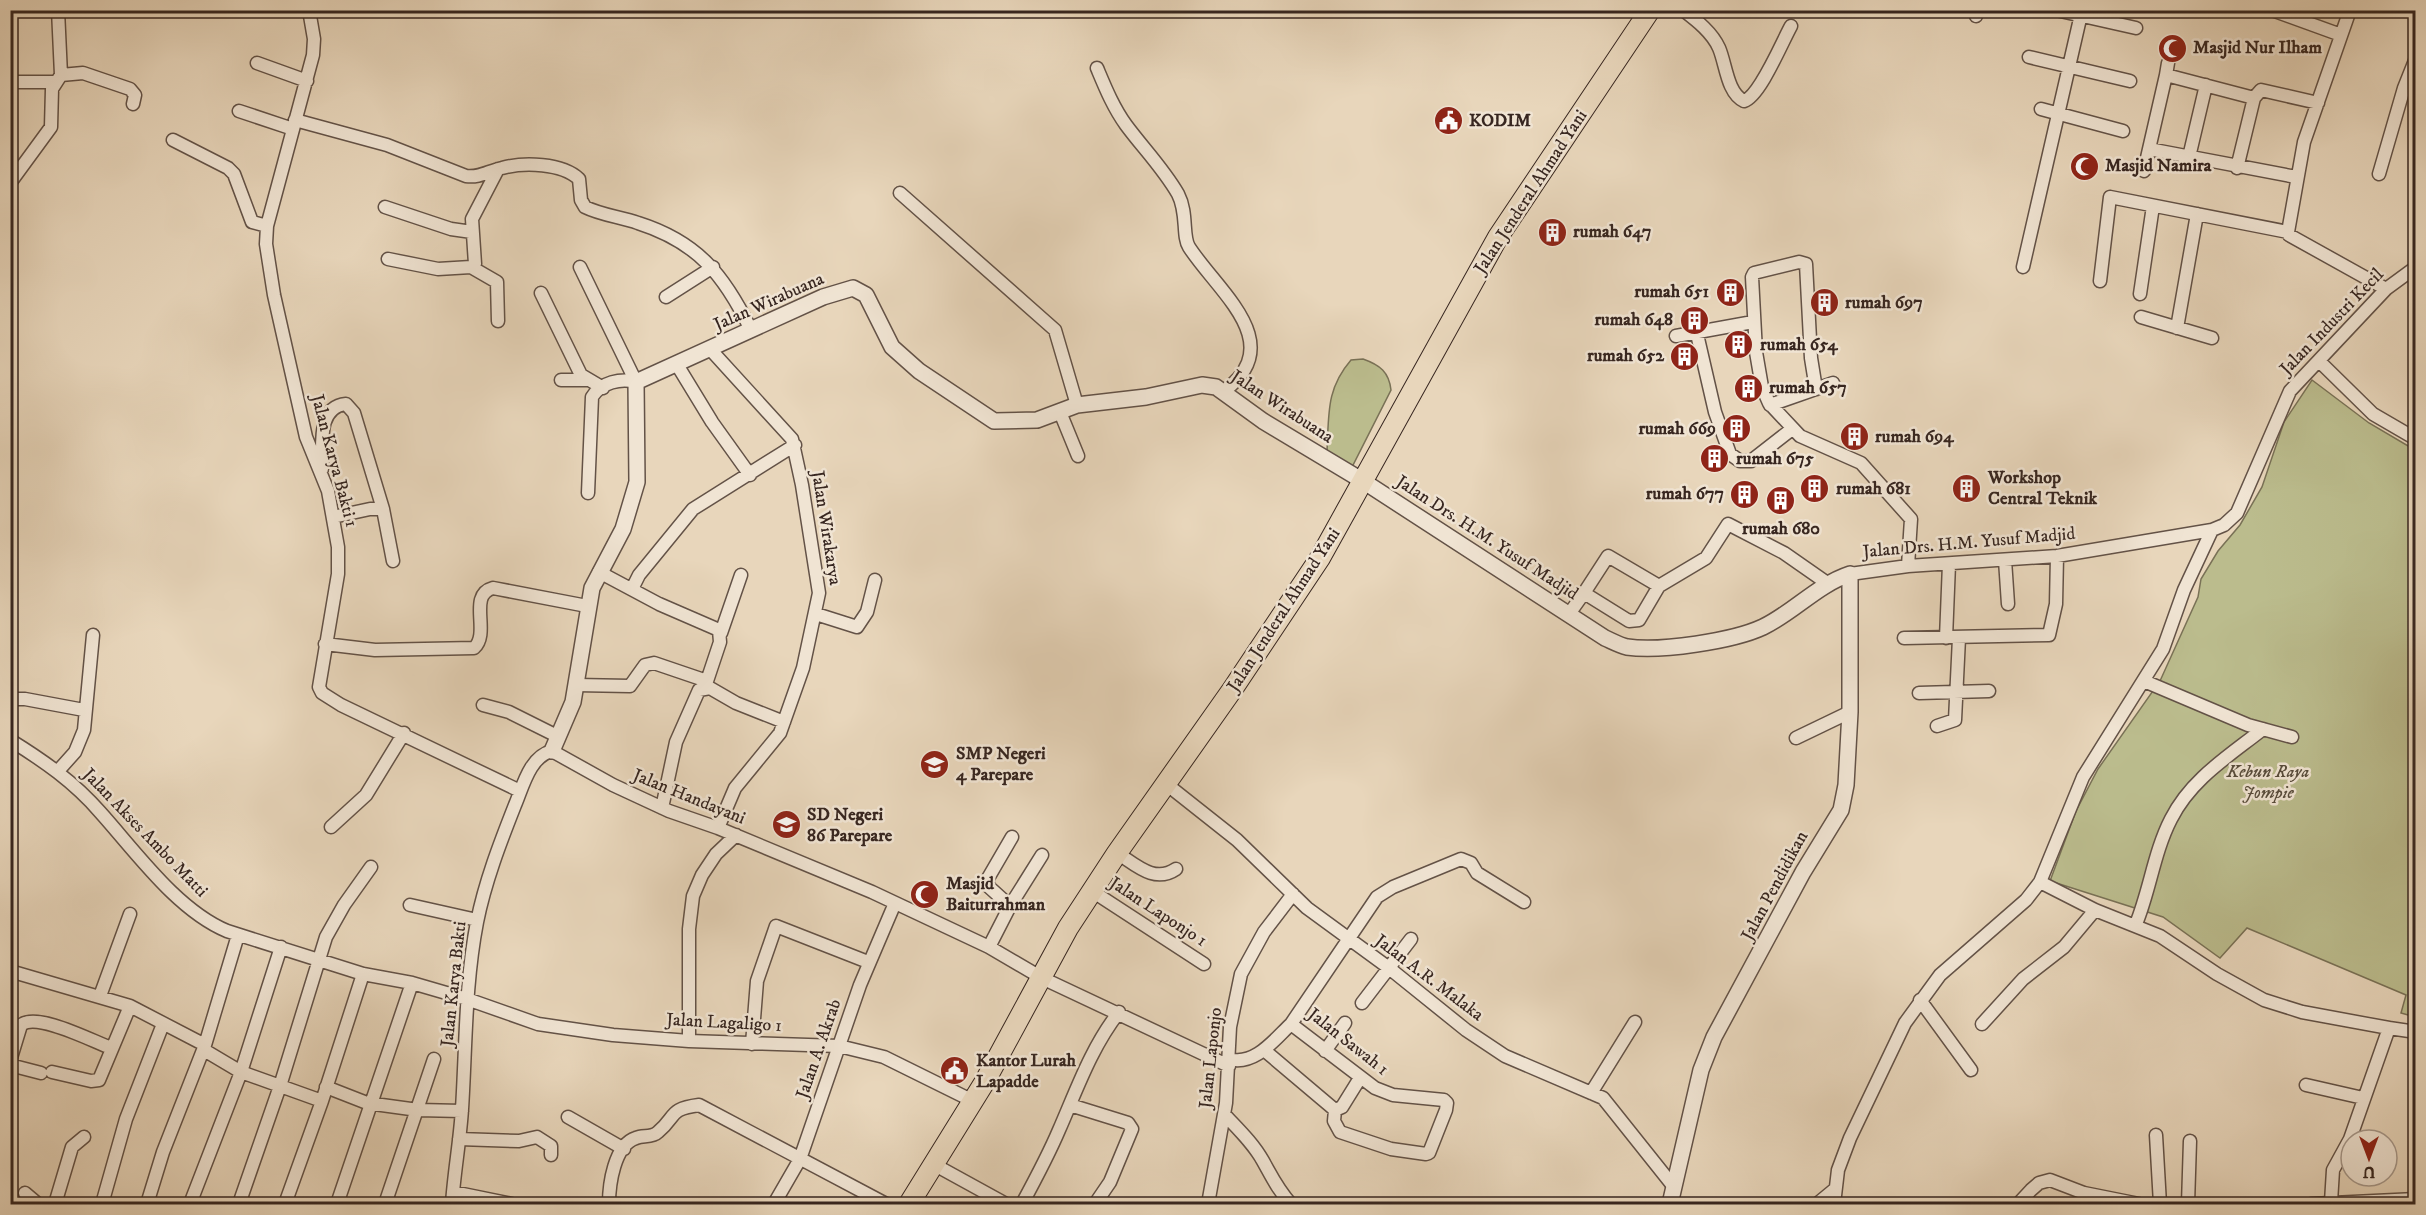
<svg xmlns="http://www.w3.org/2000/svg" width="2426" height="1215" font-family="'IM FELL DW Pica',serif">
<style>
.green{fill:#bbbc8d;stroke:#797156;stroke-width:1.5}
.lines{fill:none;stroke-linecap:round;stroke-linejoin:round}
.minor-casing{stroke:#635247;stroke-width:15}
.tertiary-casing{stroke:#635247;stroke-width:18}
.trunk-casing{stroke:#372620;stroke-width:22}
.minor{stroke:#f0e4d3;stroke-width:12}
.tertiary{stroke:#f0e4d3;stroke-width:15}
.trunk{stroke:#e8d6bb;stroke-width:20}
.labels{text-anchor:middle;dominant-baseline:central;stroke-width:5;stroke-linejoin:round;paint-order:stroke}
.poi-label{font-size:18px;font-weight:bold;fill:#372620;stroke:#f0e4d3;text-anchor:start}
.street-label{font-size:18px;fill:#372620;stroke:#f0e4d3}
.park-label{font-size:18px;font-style:italic;fill:#584c3b;stroke:#f0e4d3}
</style>
<rect width="100%" height="100%" fill="#e8d6bb"/>
<filter id="stains"><feTurbulence type="fractalNoise" baseFrequency=".00333" numOctaves="4"/><feColorMatrix values="0 0 0 0 .2 0 0 0 0 .09 0 0 0 0 .02 0 0 0 .5 -.17"/></filter>
<radialGradient id="worn" r=".72"><stop offset=".6" stop-color="#630" stop-opacity="0"/><stop offset="1" stop-color="#630" stop-opacity=".3"/></radialGradient>
<path class="green" d="M1363 359C1380 365 1389 372 1391 390L1351 469 1327 451C1329 414 1326 389 1351 360Z
M2312 380 2369 423 2415 450V1017L2401 1013 2406 995 2247 928 2220 958 2163 917 2050 881 2076 811 2098 769 2160 681 2198 597 2201 579 2218 551 2240 525 2262 487 2284 422Z"/>
<g class="lines">
<defs>
<path id="minor" d="M58 10 61 75
M1683 10C1696 20 1712 32 1719 48 1726 64 1727 93 1744 101 1760 96 1782 42 1791 26
M2056 10 2136 28
M2272 10 2341 35
M2350 10 2304 142 2288 232 2289 235 2386 289
M1976 16 1978 10
M2029 57 2130 81
M257 63 307 81
M2168 63 2166 75 2254 98 2261 90 2318 103
M1097 68C1105 87 1113 107 1126 125 1143 148 1163 168 1178 194 1188 213 1182 236 1189 247 1218 292 1289 343 1224 391
M2166 75 2149 149 2296 177
M10 82H55
M2041 109 2123 131
M239 111 293 129
M295 120 387 145 466 176C480 178 488 171 502 168 524 162 562 163 579 179L581 200 585 207C601 215 621 217 638 223 698 242 724 275 751 330
M173 140 228 168 234 174 252 222 267 226 266 244 274 295 306 437 328 491 338 547V574L319 687 322 693 341 705 520 791
M2189 157 2206 85
M2237 168 2254 98
M2144 171 2149 149
M2379 174 2404 88 2416 58
M10 183 51 127 52 89 61 75 83 73 130 89 135 95 133 104
M900 193 1055 330 1077 405
M385 207 451 229 472 232
M267 226 313 55 314 39 309 10
M388 259 438 269 471 267 475 264 472 219 498 169
M471 267 497 282 498 321
M580 267 636 382C621 378 601 382 592 397L588 493
M2023 267 2082 10
M2100 281 2110 197 2288 232
M541 293 581 375 603 388
M2140 294 2153 206
M666 297 713 267
M2141 317 2212 338
M2177 328 2197 214
M1697 334 1715 412 1730 454 1740 461H1751L1792 429
M1676 336 1753 322
M710 349 792 439 802 485 819 593 803 668 780 733 735 788 718 828
M2320 362 2373 414 2416 439
M676 363 712 422 750 475
M561 380H586
M1816 389 1811 358 1806 264 1799 262 1754 273 1752 277 1756 352 1762 387 1769 403 1800 436 1861 463 1911 519 1908 566
M1770 405 1833 383
M1060 412 1078 456
M322 469C323 447 316 407 346 404L354 413 383 509
M333 517 370 509H383L393 561
M2005 560 2008 604
M599 572 659 604 719 630 720 642 705 687
M1850 574 1908 566 2057 556 2212 530 2224 525 2237 513 2290 391 2386 289 2416 267
M632 589 639 575 693 509 795 445
M1584 593 1608 556 1659 586
M816 614 857 627 867 612 875 580
M1569 614 1584 593 1629 621 1639 620 1659 586 1706 558 1728 524 1784 553 1827 583
M721 633 741 575
M1904 638 2049 635 2056 604 2057 556
M1946 638 1949 564
M325 644 375 650 474 648C491 633 467 595 493 588L587 606
M2144 681 2248 725 2292 737
M576 685 630 686 645 665 654 663 707 681
M1919 693 1989 691
M10 699H25L84 710
M483 705 509 712 559 737
M1937 726 1955 720 1959 638
M1796 738 1850 712
M10 740C44 761 74 782 100 812 136 852 177 910 227 931L363 974 412 983 467 999 538 1024 613 1035 689 1041 839 1046 884 1057 973 1101
M58 771 75 752 84 730 93 635
M1165 783 1237 840 1307 908 1389 968 1466 1030 1505 1056 1603 1098 1674 1187
M662 808 676 742 699 690 710 688 736 703 784 722
M331 827 366 795 404 733
M1117 853C1135 864 1154 884 1176 869
M2040 882 2095 910 2160 936 2217 974 2264 1000 2302 1012 2389 1028
M1092 891 1204 964
M410 905 477 920
M1010 906 989 887 987 880 1012 837
M2136 924C2150 890 2154 852 2171 819 2191 779 2229 756 2263 729
M989 947 1010 906 1042 855
M10 971 130 1006 205 1045 163 1152 147 1204
M100 996 130 914
M1920 1000 1971 1070
M1362 1003 1411 939
M1982 1024 2023 979 2064 947 2095 910
M689 1041V929L693 896 702 875 716 854 736 835
M752 1044 757 981 776 926 868 962
M205 1045 238 935
M204 1050 241 1072 322 1101
M1264 1050 1335 1110 1342 1107 1360 1078
M1325 1051 1345 1023
M1229 1059C1255 1066 1274 1040 1291 1024
M10 1061 21 1025C37 1012 92 1041 111 1048
M10 1065 41 1073
M52 1072 91 1081 99 1080 130 1006
M2306 1085 2363 1098
M326 1087 367 1103 418 1110 462 1111
M1591 1093 1635 1022
M1070 1105 1128 1123 1132 1129 1110 1182 1095 1204
M1335 1110 1334 1121 1340 1132 1391 1149 1426 1154 1429 1153 1446 1110 1447 1103 1444 1100 1393 1095 1375 1088 1291 1024 1377 897 1393 887 1461 859 1471 863 1477 873 1524 902
M1224 1114C1238 1129 1253 1143 1263 1161 1272 1177 1278 1190 1291 1204
M568 1117 624 1149
M2156 1135 2160 1204
M459 1139 519 1141 537 1137 551 1146V1155
M935 1165 1006 1204
M453 1192 512 1204
M25 1193 38 1204
M2331 1202 2333 1170 2350 1139 2389 1028 2416 1032
M55 1204 72 1147 84 1137
M102 1204 126 1119 163 1024
M190 1204 241 1072 281 947
M239 1204 280 1086 326 937 344 905 371 867
M285 1204 322 1101 363 974
M337 1204 412 983
M385 1204 434 1059
M452 1204C454 1173 460 1141 462 1109 466 1046 465 984 477 922 485 882 500 843 515 805 523 786 530 756 552 751L613 785 669 811 718 828 872 892 989 947 1042 978 1229 1066
M609 1204C609 1185 614 1145 636 1138 643 1135 652 1138 658 1132 677 1116 668 1109 699 1105L886 1204
M774 1204 800 1159 860 985 895 903
M1022 1204C1035 1180 1048 1156 1059 1130 1077 1089 1091 1048 1119 1012
M1208 1204 1226 1103 1230 1027 1241 974 1264 932 1293 894
M1817 1204 1834 1190
M1834 1204 1838 1170 1850 1138 1905 1023 1940 975 2026 900 2040 882 2083 777 2163 649 2184 590 2212 530
M2018 1204 2031 1190 2039 1183 2050 1180 2084 1193 2139 1204
M2188 1204 2190 1141
M2311 1204 2416 1199"/>
<path id="tertiary" d="M552 751 573 702 592 588 623 529 637 482 636 382 823 297 853 288 866 295 892 347 919 371 994 421 1037 420 1077 405 1146 397 1202 385 1216 387 1263 421 1363 481 1605 638C1612 641 1619 645 1627 647 1660 652 1733 641 1763 627 1794 612 1817 585 1850 574V712L1846 785 1841 810 1803 872 1714 1037 1701 1070 1670 1204"/>
<path id="trunk" d="M909 1204 984 1083 1068 928 1117 853 1232 690 1320 558 1498 237 1650 10"/>
</defs>
<use href="#minor" class="minor-casing"/>
<use href="#tertiary" class="tertiary-casing"/>
<use href="#trunk" class="trunk-casing"/>
<use href="#minor" class="minor"/>
<use href="#tertiary" class="tertiary"/>
<use href="#trunk" class="trunk"/>
</g>
<defs>
<symbol id="mosque-disc" viewBox="-11 -11 22 22"><circle r="9.5" fill="#8f2418" stroke="#f0e4d3"/><path d="M3.5-4.9A6 6 0 1 0 3.5 4.9A5 5 0 1 1 3.5-4.9Z" fill="#fff"/></symbol>
<symbol id="civic-disc" viewBox="-11 -11 22 22"><circle r="9.5" fill="#8f2418" stroke="#f0e4d3"/><path d="M-.6-6.5H3V-4.5H.6V-3L4-1V1h2V6H-6V1h2V-1L-.6-3ZM-1.2 2.5V6h2.4V2.5Z" fill="#fff"/></symbol>
<symbol id="building-disc" viewBox="-11 -11 22 22"><circle r="9.5" fill="#8f2418" stroke="#f0e4d3"/><path d="M-4-6H4V6H1V3H-1V6H-4ZM-2.5-4.3h1.7v1.8h-1.7ZM.8-4.3h1.7v1.8H.8ZM-2.5-1h1.7V.8h-1.7ZM.8-1h1.7V.8H.8Z" fill="#fff"/></symbol>
<symbol id="school-disc" viewBox="-11 -11 22 22"><circle r="9.5" fill="#8f2418" stroke="#f0e4d3"/><path d="M0-5L7-2L0 1L-7-2ZM-4 1L0 2.5L4 1V4Q0 6-4 4Z" fill="#fff"/></symbol>
</defs>
<g fill-rule="evenodd">
<use href="#mosque-disc" x="2156" y="32" width="33" height="33"/>
<use href="#civic-disc" x="1432" y="104" width="33" height="33"/>
<use href="#mosque-disc" x="2068" y="150" width="33" height="33"/>
<use href="#building-disc" x="1536" y="216" width="33" height="33"/>
<use href="#building-disc" x="1714" y="276" width="33" height="33"/>
<use href="#building-disc" x="1808" y="286" width="33" height="33"/>
<use href="#building-disc" x="1678" y="304" width="33" height="33"/>
<use href="#building-disc" x="1722" y="328" width="33" height="33"/>
<use href="#building-disc" x="1668" y="340" width="33" height="33"/>
<use href="#building-disc" x="1732" y="372" width="33" height="33"/>
<use href="#building-disc" x="1720" y="412" width="33" height="33"/>
<use href="#building-disc" x="1838" y="420" width="33" height="33"/>
<use href="#building-disc" x="1698" y="442" width="33" height="33"/>
<use href="#building-disc" x="1950" y="472" width="33" height="33"/>
<use href="#building-disc" x="1798" y="472" width="33" height="33"/>
<use href="#building-disc" x="1728" y="478" width="33" height="33"/>
<use href="#building-disc" x="1764" y="484" width="33" height="33"/>
<use href="#school-disc" x="918" y="748" width="33" height="33"/>
<use href="#school-disc" x="770" y="808" width="33" height="33"/>
<use href="#mosque-disc" x="908" y="878" width="33" height="33"/>
<use href="#civic-disc" x="938" y="1054" width="33" height="33"/>
</g>
<g class="labels">
<g class="poi-label">
<text x="2193" y="48">Masjid Nur Ilham</text>
<text x="1469" y="121">KODIM</text>
<text x="2105" y="166">Masjid Namira</text>
<text x="1573" y="232">rumah 647</text>
<text x="1709" y="292" text-anchor="end">rumah 651</text>
<text x="1845" y="303">rumah 697</text>
<text x="1673" y="320" text-anchor="end">rumah 648</text>
<text x="1760" y="345">rumah 654</text>
<text x="1664" y="356" text-anchor="end">rumah 652</text>
<text x="1769" y="388">rumah 657</text>
<text x="1716" y="429" text-anchor="end">rumah 669</text>
<text x="1875" y="437">rumah 694</text>
<text x="1736" y="459">rumah 675</text>
<text x="1988" y="478">Workshop<tspan x="1988" dy="21">Central Teknik</tspan></text>
<text x="1836" y="489">rumah 681</text>
<text x="1724" y="494" text-anchor="end">rumah 677</text>
<text x="1781" y="529" text-anchor="middle">rumah 680</text>
<text x="956" y="754">SMP Negeri<tspan x="956" dy="21">4 Parepare</tspan></text>
<text x="807" y="815">SD Negeri<tspan x="807" dy="21">86 Parepare</tspan></text>
<text x="946" y="884">Masjid<tspan x="946" dy="21">Baiturrahman</tspan></text>
<text x="976" y="1061">Kantor Lurah<tspan x="976" dy="21">Lapadde</tspan></text>
</g>
<g class="street-label">
<text transform="translate(1531 192) rotate(-57)">Jalan Jenderal Ahmad Yani</text>
<text transform="translate(769 302) rotate(-24)">Jalan Wirabuana</text>
<text transform="translate(2332 322) rotate(-46)">Jalan Industri Kecil</text>
<text transform="translate(1282 407) rotate(33)">Jalan Wirabuana</text>
<text transform="translate(334 461) rotate(75)">Jalan Karya Bakti 1</text>
<text transform="translate(826 528) rotate(81)">Jalan Wirakarya</text>
<text transform="translate(1487 538) rotate(33)">Jalan Drs. H.M. Yusuf Madjid</text>
<text transform="translate(1969 543) rotate(-5)">Jalan Drs. H.M. Yusuf Madjid</text>
<text transform="translate(1284 610) rotate(-57)">Jalan Jenderal Ahmad Yani</text>
<text transform="translate(689 797) rotate(22)">Jalan Handayani</text>
<text transform="translate(145 833) rotate(46)">Jalan Akses Ambo Matti</text>
<text transform="translate(1775 886) rotate(-62)">Jalan Pendidikan</text>
<text transform="translate(1158 912) rotate(33)">Jalan Laponjo 1</text>
<text transform="translate(1429 978) rotate(37)">Jalan A.R. Malaka</text>
<text transform="translate(454 984) rotate(-84)">Jalan Karya Bakti</text>
<text transform="translate(724 1023) rotate(3)">Jalan Lagaligo 1</text>
<text transform="translate(1348 1042) rotate(38)">Jalan Sawah 1</text>
<text transform="translate(819 1049) rotate(-71)">Jalan A. Akrab</text>
<text transform="translate(1211 1058) rotate(-84)">Jalan Laponjo</text>
</g>
<g class="park-label">
<text x="2268" y="772">Kebun Raya<tspan x="2268" dy="21">Jompie</tspan></text>
</g>
</g>
<rect width="2426" height="1215" fill="none" stroke="#e8d6bb" stroke-width="36"/>
<rect x="12" y="12" width="2402" height="1191" fill="none" stroke="#372620" stroke-width="3"/>
<rect x="18" y="18" width="2390" height="1179" fill="none" stroke="#372620" stroke-width="1.5"/>
<g transform="translate(2369 1158) rotate(180)"><circle r="28" fill="#f0e4d3" stroke="#a6988b" stroke-width="1.5"/>
<path d="M0-4.5L10 22L0 15L-10 22Z" fill="#8f2418"/>
<text y="-9" font-size="16" font-weight="bold" text-anchor="middle" fill="#372620">U</text>
</g>
<rect width="100%" height="100%" filter="url(#stains)"/>
<rect width="100%" height="100%" fill="url(#worn)"/>
</svg>
